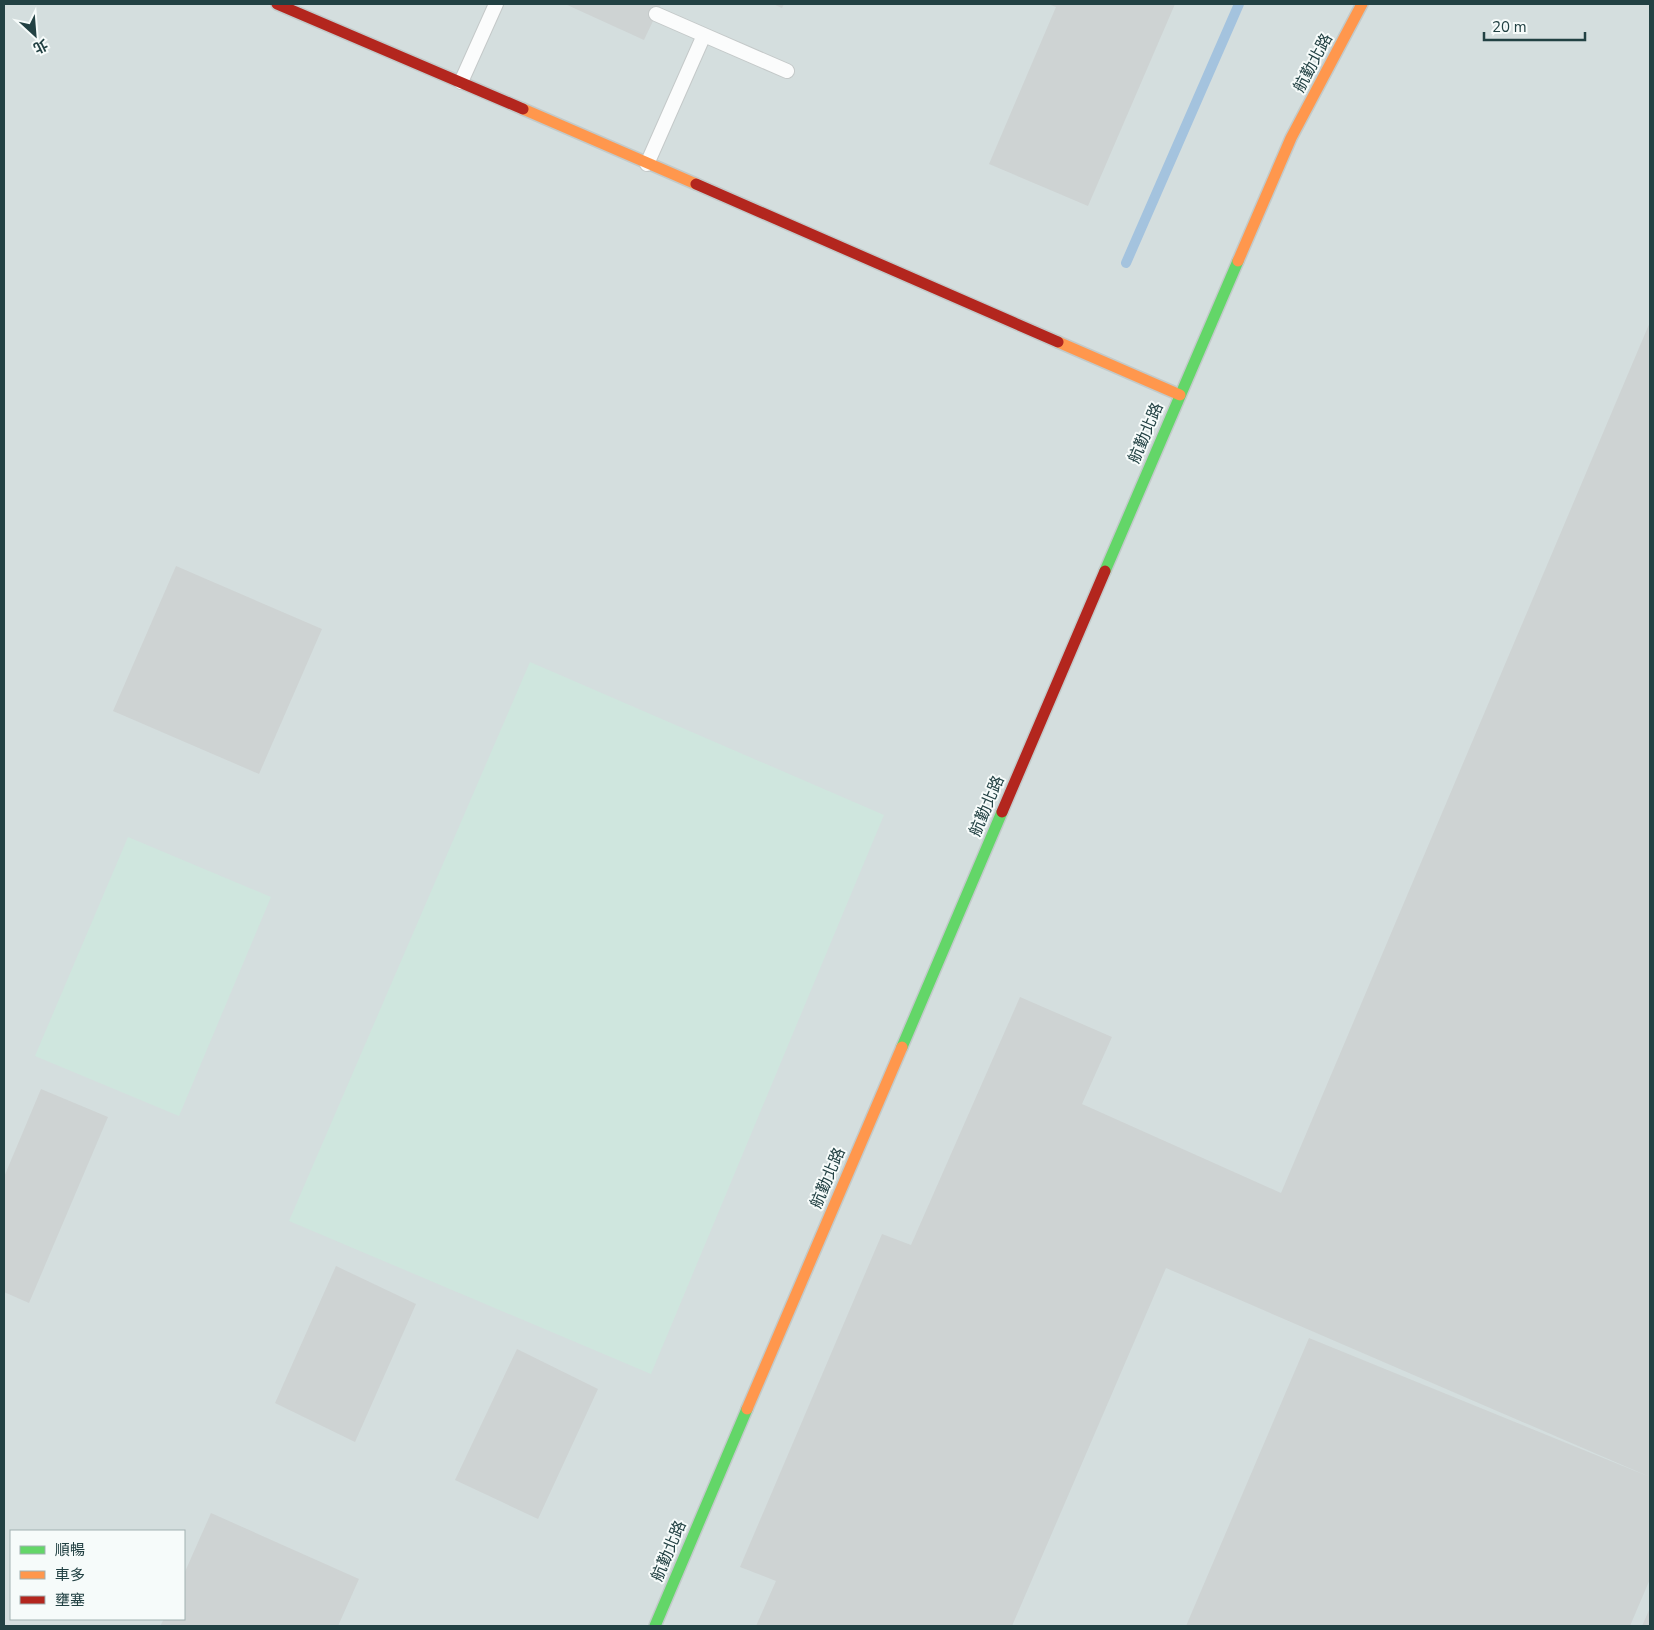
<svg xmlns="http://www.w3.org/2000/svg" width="1654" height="1630" font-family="'Nunito Sans','Noto Sans TC',sans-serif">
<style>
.built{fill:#d4dede;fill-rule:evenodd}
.green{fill:#cfe6de}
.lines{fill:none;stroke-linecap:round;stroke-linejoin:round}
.stream{stroke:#a4c3de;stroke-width:10}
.building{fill:#ced3d3}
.lane-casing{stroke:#c4c9c9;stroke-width:16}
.fast-casing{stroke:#c2caca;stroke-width:14}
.slow-casing{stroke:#c2caca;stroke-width:14}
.jam-casing{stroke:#c2caca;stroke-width:14}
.lane{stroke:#fbfcfc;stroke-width:14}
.fast{stroke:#63d668;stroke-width:11}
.slow{stroke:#ff974d;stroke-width:11}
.jam{stroke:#b3261e;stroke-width:11}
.labels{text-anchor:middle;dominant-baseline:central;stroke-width:4;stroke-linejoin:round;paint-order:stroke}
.street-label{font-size:16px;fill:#224143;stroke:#f6fbfa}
</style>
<rect width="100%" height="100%" fill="#e7ecec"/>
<path class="built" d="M4 4H1650V1626H4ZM11 1531H184V1619H11Z"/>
<path class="green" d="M530 662 884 815 651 1374 289 1221Z
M128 837 271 897 179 1116 35 1056Z"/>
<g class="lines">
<path class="stream" d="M1126 263 1239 4"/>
</g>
<path class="building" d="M565 4H661L644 40Z
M773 4H784L782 8Z
M1048 4H1175L1088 206 989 164 1056 7Z
M1650 322V1477L1166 1268 1012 1626H756L776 1581 740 1567 882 1234 911 1245 1020 997 1112 1037 1082 1104 1281 1193Z
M176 566 322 629 259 774 113 711Z
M41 1089 108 1117 29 1303 4 1292V1177Z
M336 1266 416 1304 355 1442 275 1403Z
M1309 1338 1650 1477V1579L1630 1626H1186Z
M517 1349 598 1389 538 1519 455 1480Z
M211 1513 359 1579 338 1626H160L164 1619H184V1574Z
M1650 1608V1626H1642Z"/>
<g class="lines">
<defs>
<path id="lane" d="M704 35 787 71
M461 82 496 4
M647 164 704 35 656 14"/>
<path id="fast" d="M1105 571 1238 261
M902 1047 1002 812
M655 1626 747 1409"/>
<path id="slow" d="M523 109 696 184
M1238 261 1291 138 1362 4
M1058 342 1180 395
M747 1409 902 1047"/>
<path id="jam" d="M277 4 523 109
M696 184 1058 342
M1002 812 1105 571"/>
</defs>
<use href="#lane" class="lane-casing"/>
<use href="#fast" class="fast-casing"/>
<use href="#slow" class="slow-casing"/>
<use href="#jam" class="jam-casing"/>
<use href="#lane" class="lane"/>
<use href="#fast" class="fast"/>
<use href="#slow" class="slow"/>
<use href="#jam" class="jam"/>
</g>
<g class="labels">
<g class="street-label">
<text transform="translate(1313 63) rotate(-62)">航勤北路</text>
<text transform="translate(1146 433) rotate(-67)">航勤北路</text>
<text transform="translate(987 806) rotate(-67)">航勤北路</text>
<text transform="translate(828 1178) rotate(-67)">航勤北路</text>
<text transform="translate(669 1551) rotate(-67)">航勤北路</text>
</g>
</g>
<rect width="1654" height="1630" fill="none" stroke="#224143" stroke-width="10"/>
<rect x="10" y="1530" width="175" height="90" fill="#f6fbfa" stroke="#a1b1b1"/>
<rect x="20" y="1546" width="25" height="8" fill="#63d668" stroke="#a1b1b1"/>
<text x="55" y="1555" font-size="15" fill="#224143">順暢</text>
<rect x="20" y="1571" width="25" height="8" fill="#ff974d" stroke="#a1b1b1"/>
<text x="55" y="1580" font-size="15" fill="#224143">車多</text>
<rect x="20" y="1596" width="25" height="8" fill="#b3261e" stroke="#a1b1b1"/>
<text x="55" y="1605" font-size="15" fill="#224143">壅塞</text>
<g transform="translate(35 35) rotate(154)" stroke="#f6fbfa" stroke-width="4" paint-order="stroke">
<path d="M0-4L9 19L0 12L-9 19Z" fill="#224143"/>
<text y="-8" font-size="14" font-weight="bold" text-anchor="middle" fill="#224143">北</text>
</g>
<path d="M1484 32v8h101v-8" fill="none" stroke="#224143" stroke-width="2.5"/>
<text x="1492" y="32" font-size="15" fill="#224143" stroke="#f6fbfa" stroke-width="4" paint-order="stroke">20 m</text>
</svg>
